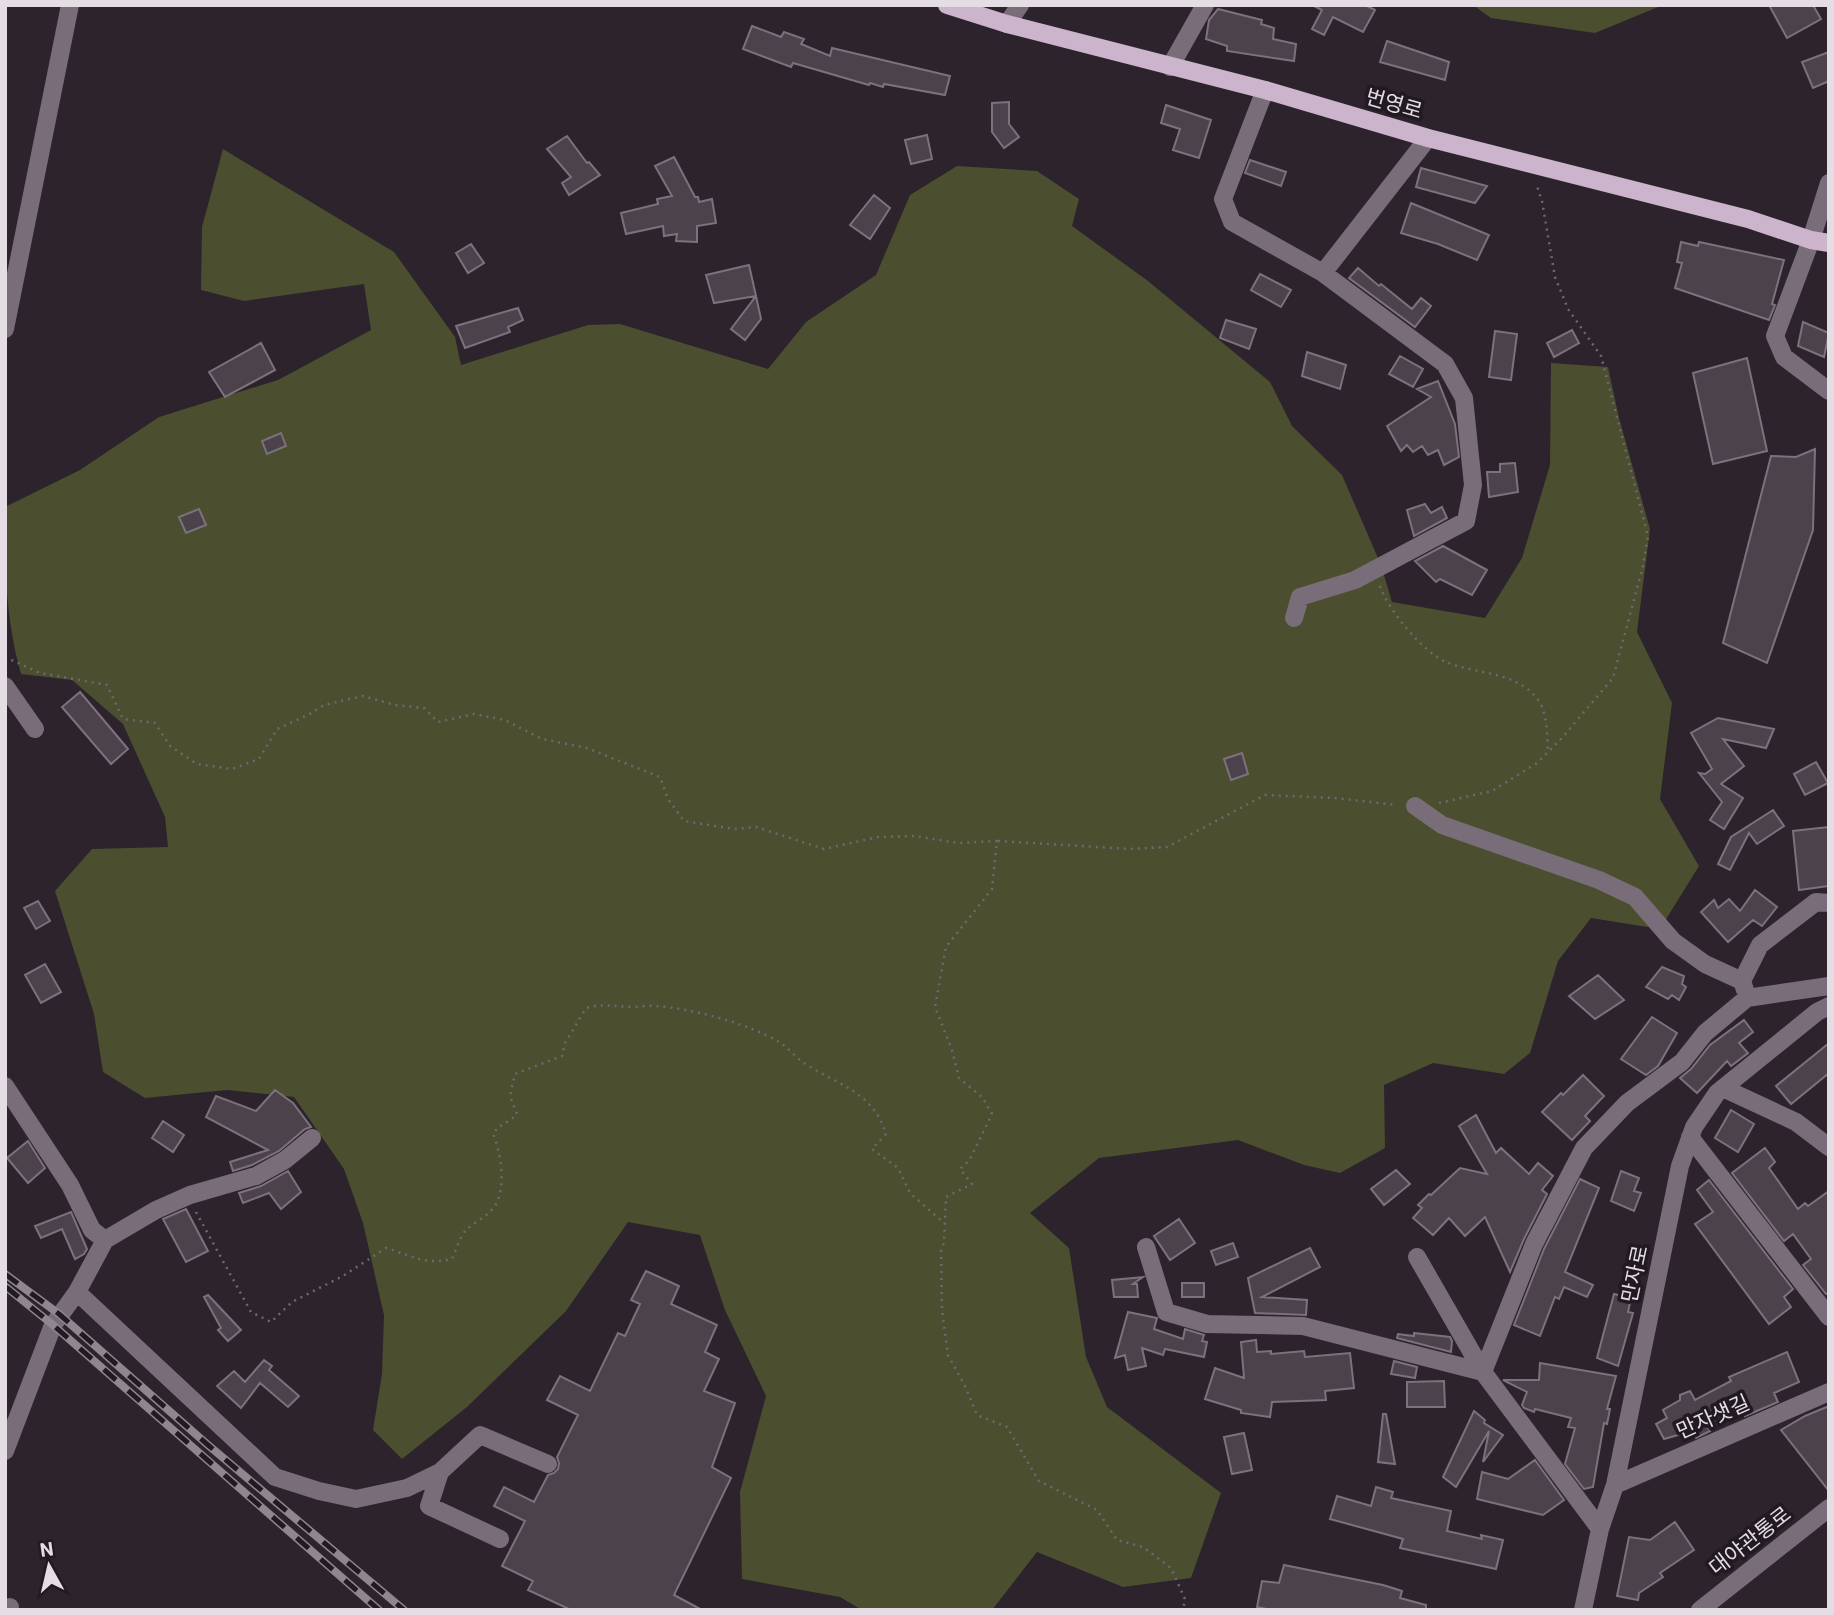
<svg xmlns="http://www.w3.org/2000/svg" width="1834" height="1615" font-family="Roboto,'Noto Sans KR',sans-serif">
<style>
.forest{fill:#4b4e2f}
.building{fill:#4b424b;stroke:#7c717c;stroke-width:2}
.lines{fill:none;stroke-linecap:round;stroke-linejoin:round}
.path{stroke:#706870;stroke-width:2.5;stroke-dasharray:2 5;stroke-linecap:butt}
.minor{stroke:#786d79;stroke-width:18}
.major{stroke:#cbb4cc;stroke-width:18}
.rail-casing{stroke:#8f878f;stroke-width:8}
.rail{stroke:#221a22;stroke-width:5;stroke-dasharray:16;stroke-linecap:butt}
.labels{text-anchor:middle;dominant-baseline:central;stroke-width:7;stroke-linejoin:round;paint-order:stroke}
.street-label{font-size:21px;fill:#e4dee4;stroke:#221a22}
</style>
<rect width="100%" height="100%" fill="#2c232c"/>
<path class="forest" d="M1473 5H1663L1595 33 1491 18Z
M223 149 394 252 455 337 461 365 588 325 620 324 768 369 806 322 876 275 910 195 957 166 1037 171 1079 199 1072 226 1148 281 1270 382 1292 426 1342 475 1381 565 1392 602 1485 618 1522 558 1550 465 1551 363 1608 367 1619 418 1650 529 1637 632 1672 703 1660 799 1699 866 1660 929 1591 918 1558 961 1530 1053 1504 1074 1433 1063 1384 1085 1385 1148 1340 1173 1304 1165 1238 1140 1099 1158 1030 1213 1069 1248 1086 1357 1107 1407 1221 1493 1191 1578 1123 1587 1037 1552 992 1610H862L840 1597 742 1579 740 1492 766 1396 725 1310 700 1235 628 1222 566 1311 467 1407 402 1459 373 1430 382 1374 384 1315 363 1223 344 1169 294 1097 227 1090 145 1098 103 1072 94 1014 55 891 92 849 168 847 165 817 123 724 72 680 21 674C5 616 5 567 5 507L80 470 159 417 278 380 371 330 364 284 244 301 201 290 202 227Z"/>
<path class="building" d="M1312 5H1365L1375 10 1363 32 1333 17 1324 35 1312 29 1322 10Z
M1769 5H1813L1821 19 1787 38Z
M1218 9 1262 20 1261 24 1274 28 1273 39 1296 44 1294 61 1227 51V46L1206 39 1209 20Z
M752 26 781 37 784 32 804 39 801 44 830 56 832 48 950 76 945 95 884 84 883 87 870 83 869 85 793 63 791 67 743 49Z
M1387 41 1449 62 1445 80 1380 62Z
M1829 52V81L1813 88 1802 62Z
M1009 102V124L1019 137 1004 148 992 132V103Z
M1166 105 1211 120 1199 158 1173 150 1180 129 1161 123Z
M927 135 932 159 911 164 905 140Z
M567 136 587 163 589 162 600 175 569 195 562 183 571 177 547 149Z
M674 157 695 197H698L699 202 712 199 716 223 697 226V242L676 241 677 234 664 236 663 226 626 234 621 213 658 204 657 199 672 196 655 166Z
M1250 160 1286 172 1281 186 1245 173Z
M1421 168 1487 186 1475 203 1416 187Z
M874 195 890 208 870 239 850 225Z
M1411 203 1489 235 1477 260 1438 244 1401 233Z
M1681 242 1698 246 1699 242 1784 260 1772 304 1775 305 1769 320 1675 288 1682 263 1677 262Z
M471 244 484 263 468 273 456 253Z
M749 265 756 296 714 303 706 275Z
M1358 268 1379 286 1381 284 1412 309 1421 298 1431 306 1415 327 1349 278Z
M1260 274 1291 290 1281 307 1251 290Z
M756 296 761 319 745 340 731 329Z
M518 308 523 320 508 327 510 332 465 348 456 326Z
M1226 320 1256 329 1249 349 1220 338Z
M1803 322 1829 333 1824 357 1798 346Z
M1572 330 1579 343 1554 357 1547 343Z
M1495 331 1517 334 1511 380 1489 377Z
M261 343 275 370 225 397 209 372Z
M1307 352 1346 365 1340 389 1302 376Z
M1400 356 1423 369 1413 387 1389 374Z
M1747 358 1767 451 1713 464 1693 373Z
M1438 381 1455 424 1459 457 1444 465 1438 450 1428 455 1422 446 1413 452 1407 445 1401 451 1387 426 1431 397 1417 389Z
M281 433 286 446 267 454 262 441Z
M1815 449 1813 530 1767 663 1723 643 1771 456 1796 457Z
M1515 463 1518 492 1489 497 1487 472H1500V464Z
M1425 504 1431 513 1442 507 1447 518 1414 536 1407 510Z
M199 509 206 525 186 533 179 517Z
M1443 546 1487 570 1472 595 1440 579 1436 582 1415 561Z
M80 692 128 749 111 764 62 707Z
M1718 718 1774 729 1766 748 1723 739 1744 766 1721 784 1743 798 1724 829 1710 820 1722 802 1699 773 1705 774 1712 769 1691 733Z
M1242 753 1248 774 1231 780 1224 759Z
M1816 762 1828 783 1805 795 1794 774Z
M1773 810 1784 826 1757 844 1749 833 1730 870 1718 864 1731 837Z
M1828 827 1829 886 1799 890 1793 831Z
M1755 890 1777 907 1762 926 1753 920 1728 942 1701 912 1714 900 1718 908 1729 899 1740 911Z
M38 901 50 921 36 929 24 908Z
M45 964 61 992 41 1003 25 975Z
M1662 967 1684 976 1682 984 1686 987 1679 1000 1672 995 1668 999 1646 987Z
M1598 975 1624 1000 1595 1019 1569 996Z
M1652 1017 1677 1033 1658 1066 1646 1075 1621 1059Z
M1744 1020 1753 1032 1739 1043 1748 1053 1731 1066 1727 1061 1697 1093 1680 1078 1691 1069 1710 1045Z
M1829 1043V1073L1791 1104 1776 1086Z
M1583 1075 1604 1096 1585 1116 1590 1121 1572 1140 1542 1112 1561 1093 1563 1095Z
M275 1090 293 1103 311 1127 305 1129 279 1151 252 1165 233 1171 230 1162 268 1150 206 1117 216 1096 256 1111Z
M1731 1110 1754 1124 1738 1152 1715 1138Z
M1476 1115 1496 1153 1501 1148 1529 1174 1538 1163 1553 1176 1542 1190 1547 1194 1524 1239 1510 1272 1485 1217 1465 1236 1449 1218 1433 1235 1413 1218 1422 1208 1418 1205 1429 1194 1431 1195 1460 1168 1487 1174 1459 1126Z
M163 1121 184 1135 173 1152 152 1138Z
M28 1141 45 1168 28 1183 7 1158Z
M1765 1148 1775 1162 1769 1168 1798 1209 1805 1203 1808 1206 1829 1191V1292L1826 1294 1803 1265 1811 1259 1793 1234 1784 1241 1732 1173Z
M1396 1170 1410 1184 1384 1205 1371 1189Z
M288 1171 301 1192 281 1209 269 1193 243 1203 239 1193 261 1186Z
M1621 1171 1639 1178 1634 1191 1641 1193 1634 1211 1611 1201Z
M1580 1179 1599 1188 1565 1272 1593 1285 1587 1297 1564 1287 1559 1299 1555 1297 1540 1336 1514 1325 1544 1249Z
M1709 1180 1793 1289 1784 1297 1791 1307 1769 1324 1695 1224 1713 1212 1697 1190Z
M186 1209 208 1251 186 1262 163 1219Z
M71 1212 87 1249 84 1254 75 1259 62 1229 41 1238 35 1226Z
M1179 1219 1195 1243 1170 1260 1154 1236Z
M1233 1243 1238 1257 1216 1265 1211 1251Z
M1310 1248 1320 1267 1262 1297 1307 1300 1306 1315 1255 1313 1248 1278Z
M646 1271 679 1286 671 1304 717 1325 705 1352 719 1359 704 1391 735 1403 712 1467 731 1478 674 1595 702 1610H571L528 1590 533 1581 502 1566 525 1521 494 1506 504 1487 534 1502 548 1475 554 1473 558 1469 559 1463 557 1457 578 1415 547 1400 560 1376 590 1391 618 1333 625 1336 640 1304 631 1300Z
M1143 1277 1133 1284H1137L1138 1297H1114L1112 1280Z
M1182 1283H1204V1297H1182Z
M1614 1294 1631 1298 1628 1312 1633 1313 1618 1366 1597 1358Z
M208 1295 241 1330 228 1341 218 1330 221 1328 204 1297Z
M1128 1312 1157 1318 1154 1329 1183 1339 1185 1329 1204 1335 1202 1341 1207 1342 1204 1357 1165 1349 1163 1355 1142 1348 1146 1366 1128 1370 1125 1355 1115 1358Z
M1414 1333 1450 1337 1452 1341 1451 1352 1397 1338 1398 1334 1414 1336Z
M1256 1340 1257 1352 1271 1351V1354L1304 1351 1305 1357 1350 1353 1354 1388 1325 1391 1326 1400 1272 1402 1270 1417 1241 1413V1410L1205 1399 1215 1368 1244 1378 1241 1342Z
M1787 1352 1799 1382 1774 1393 1778 1402 1745 1416 1744 1412 1708 1428 1710 1431 1696 1438 1692 1431 1664 1439 1656 1424 1667 1418 1663 1410 1680 1400V1395L1690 1391 1695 1400 1731 1381 1729 1377Z
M264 1360 272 1366 269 1370 299 1396 288 1407 260 1383 241 1408 217 1386 234 1371 245 1382Z
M1394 1361 1417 1367 1415 1378 1391 1374Z
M1540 1363 1616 1376 1607 1409H1610L1607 1424 1604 1423 1593 1487 1584 1489 1565 1464 1575 1428 1568 1427 1571 1418 1535 1409 1534 1412 1524 1408 1522 1405 1527 1392 1503 1380H1539Z
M1444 1381 1445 1407H1407V1382Z
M1829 1406V1491L1781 1430 1805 1416Z
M1474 1411 1485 1420 1484 1423 1503 1435 1483 1462 1489 1431 1456 1487 1443 1477Z
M1383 1414H1386L1395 1464 1378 1462Z
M1244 1433 1252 1470 1232 1474 1224 1437Z
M1535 1460 1564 1500 1543 1515 1477 1499 1482 1472 1508 1479Z
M1376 1487 1393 1492 1391 1498 1451 1511 1447 1531 1482 1539 1481 1535 1503 1540 1496 1569 1400 1548 1403 1539 1330 1519 1337 1496 1371 1506Z
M1675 1522 1694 1550 1660 1573 1663 1577 1639 1593 1638 1600 1617 1596 1629 1537 1650 1540Z
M1284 1565 1383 1585 1402 1591 1400 1598 1426 1605V1610H1271L1257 1607 1262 1581 1279 1583Z"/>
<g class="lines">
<path class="path" d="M1380 586C1388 610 1423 652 1446 662 1475 674 1512 671 1535 696 1548 710 1547 734 1548 752
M5 657 40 673 107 685 123 719 155 723 170 746 197 764 232 769 259 759 277 729 308 715 324 705 363 696 395 705 424 708 438 722 474 714 505 720 542 739 587 748 660 777 668 799 684 821 734 829 756 827 824 849 878 837 914 836 958 843 997 841 992 889 946 947 935 1007 952 1050 959 1078 983 1098 992 1114 969 1161 960 1169 972 1184 946 1197 944 1243 941 1250 942 1310 948 1355 966 1388 977 1415 1007 1427 1039 1481 1097 1510 1117 1540 1143 1547 1171 1568 1185 1599 1183 1610
M1439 803 1492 791 1537 763 1561 739 1613 678 1643 566 1648 536 1601 356 1568 309 1555 277 1542 201 1536 183
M998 841 1130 849 1167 847 1265 795 1336 798 1397 805
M196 1212 251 1312 271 1322 292 1302 343 1276 386 1248C413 1256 423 1265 452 1259 456 1250 460 1236 467 1229 476 1221 489 1216 496 1204 506 1186 501 1152 493 1134 499 1124 509 1123 517 1114L510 1096 515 1074 562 1056 565 1043 586 1008C603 1003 617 1007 634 1007 641 1007 648 1005 656 1006 690 1008 750 1024 779 1042 788 1047 795 1057 804 1063 837 1085 873 1091 886 1134L872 1149 898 1168 910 1193 945 1224"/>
<path class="minor" d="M1007 24 1020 5
M1170 67 1205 5
M1265 90 1223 199 1232 222 1323 273 1445 364 1464 398 1473 485 1466 521 1355 580 1300 597 1294 618
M1829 183 1811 240 1775 336 1784 357 1829 391
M1323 273 1428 138
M5 329 70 5
M5 686 35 729
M1415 806 1442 825 1599 880 1635 897 1673 941 1705 964 1742 981
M1745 990 1742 981 1760 945 1816 902 1829 903
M5 1086 70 1185 92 1230 105 1240 77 1292 275 1477 319 1491 356 1499 407 1488 440 1472 429 1506 500 1539
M1723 1088 1796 1122 1829 1147
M1690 1137 1829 1317
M105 1240 156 1210 190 1195 256 1176 285 1160 312 1138
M1146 1247 1166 1312 1207 1324 1303 1326 1483 1372 1534 1244 1584 1148 1627 1103 1682 1062 1705 1033 1747 998 1829 986
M1417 1257 1483 1372 1600 1529
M5 1451 53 1325 77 1292
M440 1472 480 1435 548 1464
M1615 1485 1829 1392
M10 1610V1607
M1583 1610 1600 1529 1615 1485 1680 1166 1694 1127 1717 1093 1817 1012 1829 1006
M1700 1610 1829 1508"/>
<path class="major" d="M947 5 1007 24 1265 90 1428 138 1748 219 1811 240 1829 243"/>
<defs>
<path id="rail" d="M5 1274 59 1314 208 1445 404 1610
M6 1287 53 1325 379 1610"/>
</defs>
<use href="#rail" class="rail-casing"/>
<use href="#rail" class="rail"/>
</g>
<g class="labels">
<g class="street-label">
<text transform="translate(1394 104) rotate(16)">번영로</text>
<text transform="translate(1635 1274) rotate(-78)">만자로</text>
<text transform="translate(1713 1417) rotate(-24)">만자샛길</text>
<text transform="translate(1750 1541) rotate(-38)">대야관통로</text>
</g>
</g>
<rect width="1834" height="1615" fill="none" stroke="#e4dee4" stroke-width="14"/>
<g transform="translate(49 1566) rotate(352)" stroke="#221a22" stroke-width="5" paint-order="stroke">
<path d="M0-5L12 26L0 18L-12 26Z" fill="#e4dee4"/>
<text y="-10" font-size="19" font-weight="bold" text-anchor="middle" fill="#e4dee4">N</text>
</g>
</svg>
